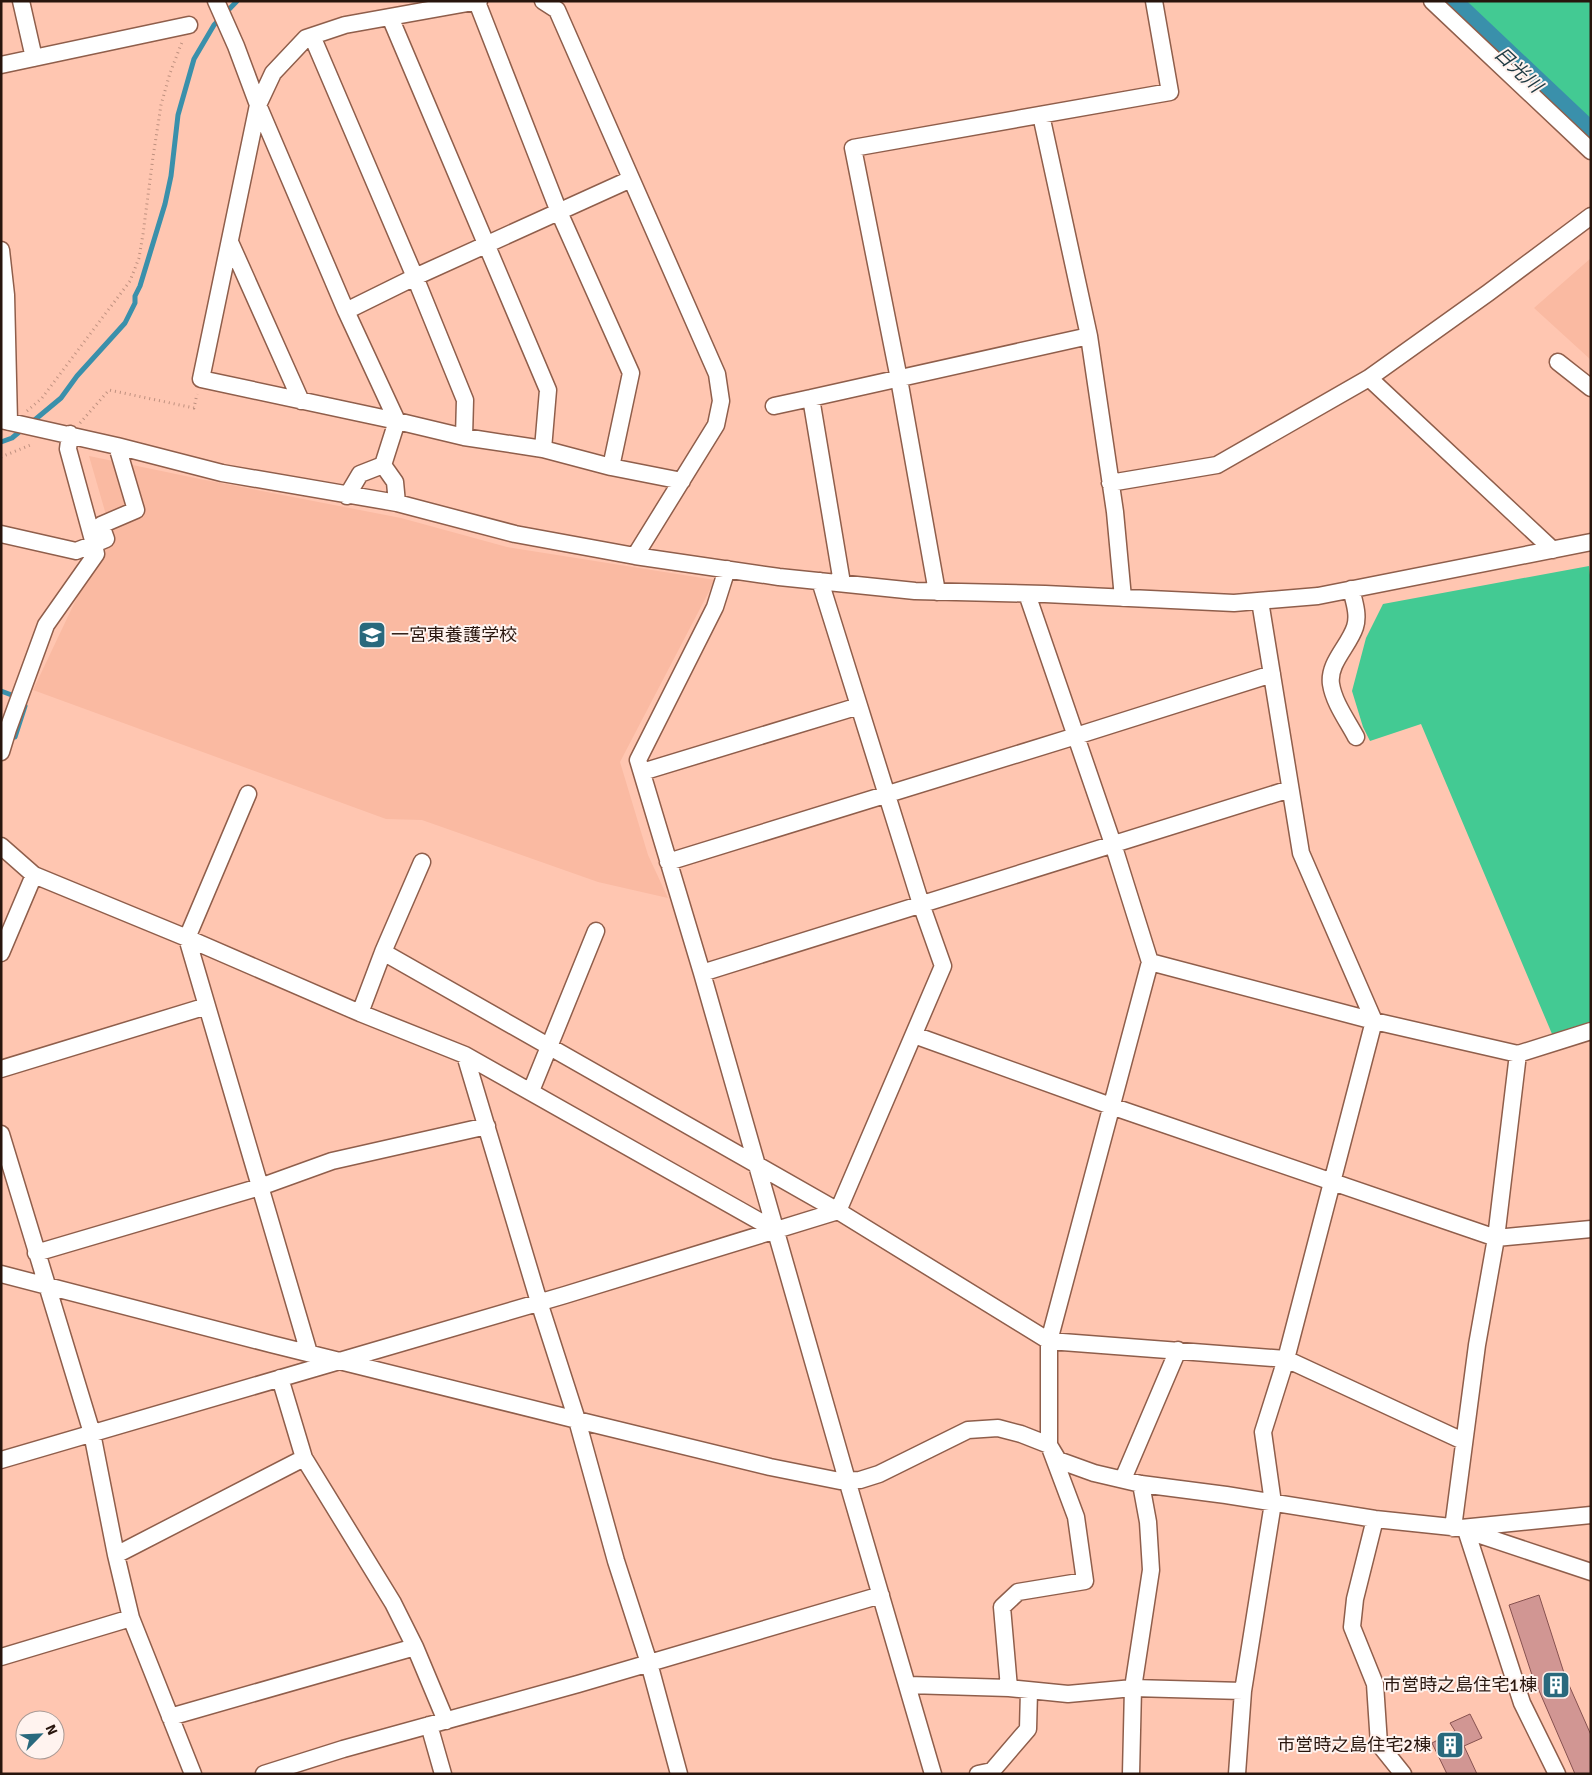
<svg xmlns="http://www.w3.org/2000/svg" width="1592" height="1775" font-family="Signika,'Noto Sans JP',sans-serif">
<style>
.built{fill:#fabaa2}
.green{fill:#43ca93}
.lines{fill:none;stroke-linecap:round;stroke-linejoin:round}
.stream{stroke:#3a90ab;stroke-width:5}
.river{stroke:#3a90ab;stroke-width:30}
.building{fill:#d19693;stroke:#86514f}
.minor-casing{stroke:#8f5e4b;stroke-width:19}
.path{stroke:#be907f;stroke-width:3;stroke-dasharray:1 4;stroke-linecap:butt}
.minor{stroke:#fff;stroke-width:16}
.labels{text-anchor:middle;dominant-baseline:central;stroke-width:4;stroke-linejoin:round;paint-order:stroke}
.poi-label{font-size:18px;fill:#28150d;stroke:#fff3ef;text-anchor:end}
.water-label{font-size:19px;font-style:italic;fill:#1d3841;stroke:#fff3ef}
</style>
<rect width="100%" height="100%" fill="#ffc6b1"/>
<path class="built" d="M1591 258V360L1534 308Z
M89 456 200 479 401 518 507 547 715 580 620 762 648 855 668 898 598 882 422 820 386 819 33 690 91 568 113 539Z"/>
<path class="green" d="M1452 1H1591V135L1528 79Z
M1589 566 1591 584V1022L1555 1041 1421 724 1370 741 1363 727 1352 691 1366 638 1383 604Z"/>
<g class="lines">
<path class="stream" d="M31 423 61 398 77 376 125 323 135 303V296L140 286 165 204 171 176 178 115 194 59 214 25 237 1
M1 442 12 438 24 428
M1 691 17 697
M15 737 25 706"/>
<path class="river" d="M1445 1 1591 139"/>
</g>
<path class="building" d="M1539 1595 1565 1676 1591 1735V1774H1575L1531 1672 1509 1605Z
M1470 1714 1482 1738 1464 1746 1477 1774H1447L1432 1743 1455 1731 1450 1723Z"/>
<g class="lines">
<defs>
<path id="minor" d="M21 1 34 58
M216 1 236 46 258 105 346 311 397 421 383 465 395 482 397 503
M479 1 345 25 306 38 273 73 258 105 201 379 397 421 464 437 543 449 611 467 682 481
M543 1 557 10 717 374 721 401 716 425 635 556
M1432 1 1591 151
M477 2 559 212 631 373 611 467
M390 17 548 390 543 449
M312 36 415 277 465 400 464 437
M1 65 189 25
M1041 115 1089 336 1115 512 1123 598
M230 242 301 401
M1 250 6 295 9 422
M346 311 415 277 631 179
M1558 362 1591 388
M1369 378 1553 550
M774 406 811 398
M1 420 117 446 222 473 397 503 515 534 635 556 779 577 915 591 1045 594 1234 603 1318 596 1591 542
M1110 483 1217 465 1369 378 1488 293 1591 216
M347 496 360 474 383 465
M1 534 76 551 94 544 68 449 70 434
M727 569 715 607 638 760 702 973 847 1480 933 1774
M842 583 811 398 1089 336
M1351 589C1354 601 1359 615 1355 627 1349 646 1328 663 1331 684 1334 703 1347 720 1356 737
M937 592 899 379 853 148 1170 92 1154 1
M1027 594 1113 844 1150 962 1374 1021 1518 1054 1591 1031
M1 752 8 729 46 625 96 554 94 544 106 539 101 525 136 510 117 446
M642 772 859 706
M248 794 187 938 309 1353
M1 846 34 875 187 938 360 1013 465 1055 775 1230
M668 862 1076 736 1272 674
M383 952 838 1211 1049 1341 1286 1359 1463 1441
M1 953 34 875
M702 973 1290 789
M360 1013 383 952 422 862
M914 1035 1111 1106 1496 1238 1591 1229
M465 1055 539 1302 577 1420 616 1561 649 1663 679 1774
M1 1069 207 1006
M531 1091 596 931
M1 1134 92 1433 116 1555 131 1618 193 1774
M36 1253 260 1187 332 1161 487 1126
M1 1274 271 1344 577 1420 770 1467 840 1481 860 1480 879 1474 968 1430 998 1428 1021 1434 1049 1445 1058 1460 1094 1473 1141 1484 1226 1495 1375 1519 1461 1528 1591 1515
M280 1378 304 1458 393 1603 415 1647 446 1721
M1 1460 565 1295 838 1211 943 966 921 904 820 581
M1123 1479 1178 1350
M1375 1519 1355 1599 1352 1627 1375 1684 1379 1744 1403 1774
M1453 1528 1477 1345 1496 1238 1518 1054
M1465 1530 1591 1572
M1466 1530 1522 1703 1557 1774
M116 1555 304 1458
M1 1657 131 1618
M908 1685 1009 1688 1068 1694 1133 1688 1243 1691
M1009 1688 1002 1607 1018 1592 1085 1581 1076 1517 1049 1445V1341L1150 962
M170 1717 415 1647
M429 1725 443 1774
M264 1774 343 1749 578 1684 881 1595
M978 1774 992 1771 1028 1729 1029 1691
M1131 1774 1133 1688 1151 1570 1148 1522 1141 1484
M1237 1774 1243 1691 1273 1503 1263 1432 1286 1359 1374 1021 1301 853 1260 601"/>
</defs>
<use href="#minor" class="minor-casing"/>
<path class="path" d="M27 411 42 398 130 281 139 258 143 234 153 157 161 105 170 73 182 42
M80 423 109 390 194 408 197 394
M1 457 33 444"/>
<use href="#minor" class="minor"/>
</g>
<defs>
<symbol id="school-square" viewBox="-11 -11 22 22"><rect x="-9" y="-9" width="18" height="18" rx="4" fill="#29697d" stroke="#fff3ef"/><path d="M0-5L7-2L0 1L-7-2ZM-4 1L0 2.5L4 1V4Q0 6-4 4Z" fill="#fff"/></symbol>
<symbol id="building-square" viewBox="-11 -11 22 22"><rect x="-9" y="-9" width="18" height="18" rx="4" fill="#29697d" stroke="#fff3ef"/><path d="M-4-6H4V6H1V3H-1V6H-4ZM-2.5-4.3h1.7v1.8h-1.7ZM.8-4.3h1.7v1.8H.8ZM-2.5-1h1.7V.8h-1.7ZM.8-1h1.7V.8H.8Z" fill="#fff"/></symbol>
</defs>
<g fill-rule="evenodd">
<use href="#school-square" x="356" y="619" width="32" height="32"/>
<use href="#building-square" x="1540" y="1669" width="32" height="32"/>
<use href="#building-square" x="1434" y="1729" width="32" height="32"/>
</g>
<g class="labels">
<g class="poi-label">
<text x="391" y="635" text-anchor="start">一宮東養護学校</text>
<text x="1537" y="1685">市営時之島住宅1棟</text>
<text x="1431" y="1745">市営時之島住宅2棟</text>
</g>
<g class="water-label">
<text transform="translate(1518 70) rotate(43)">日光川</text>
</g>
</g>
<rect width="1592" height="1775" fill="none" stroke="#28150d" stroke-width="5"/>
<g transform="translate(40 1735) rotate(66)"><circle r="24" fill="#fff3ef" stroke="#a99a95"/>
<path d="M0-4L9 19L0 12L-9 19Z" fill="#29697d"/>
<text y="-8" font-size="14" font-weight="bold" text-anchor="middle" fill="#28150d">N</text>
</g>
</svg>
